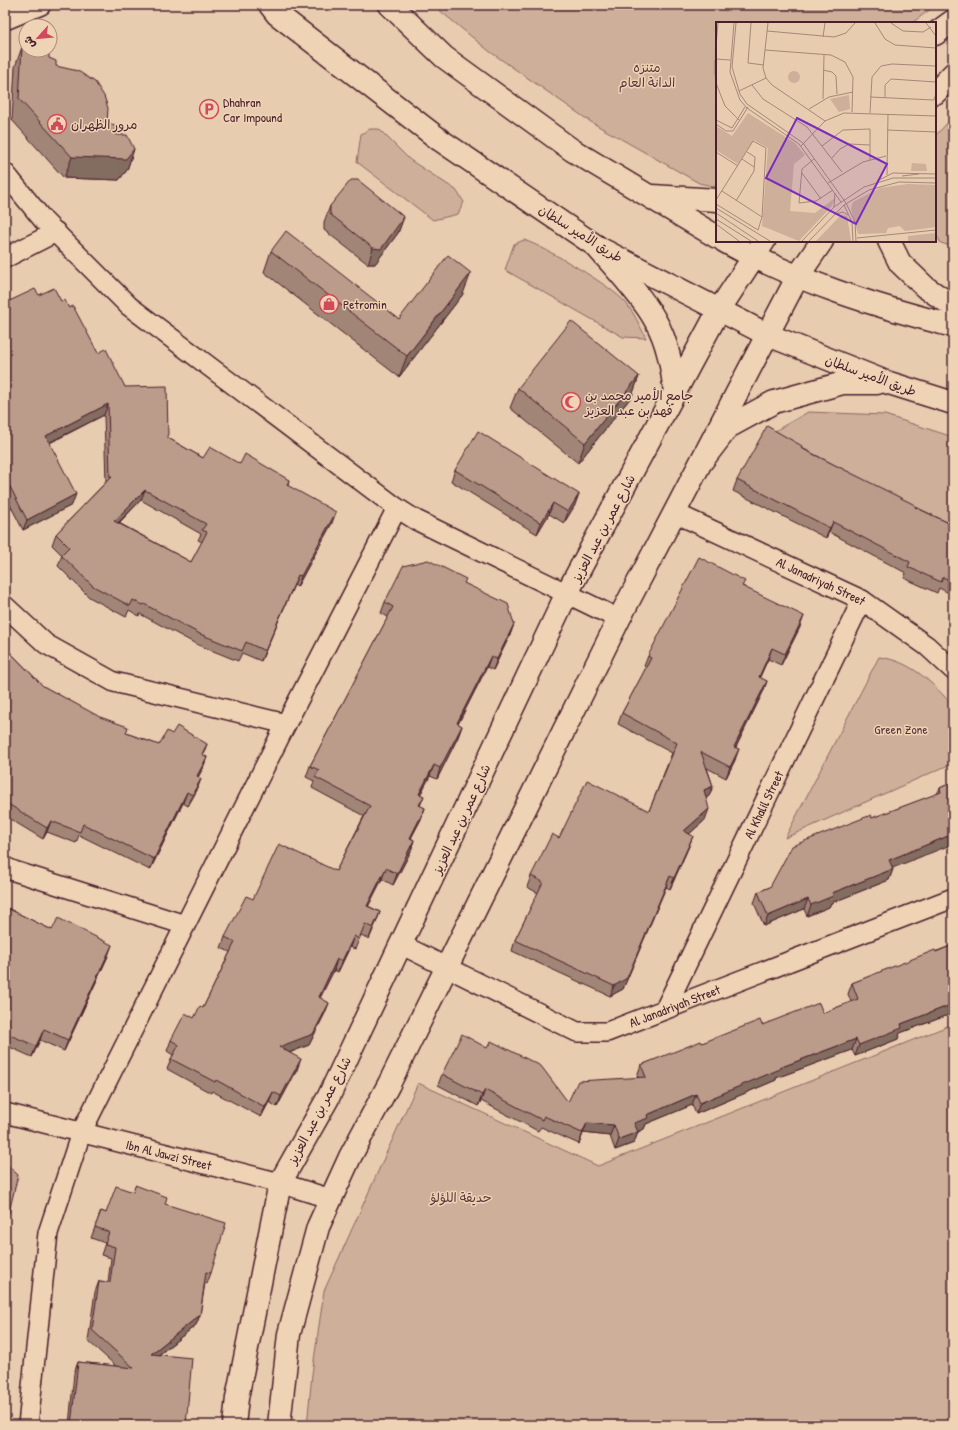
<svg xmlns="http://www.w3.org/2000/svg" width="958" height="1430" font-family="'Patrick Hand','Playpen Sans Arabic',sans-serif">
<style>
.green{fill:#cdaf9a;stroke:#8c6762}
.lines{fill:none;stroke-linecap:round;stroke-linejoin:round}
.minor-casing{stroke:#4a1f2b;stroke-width:22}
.tertiary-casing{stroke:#4a1f2b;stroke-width:25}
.primary-casing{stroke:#4a1f2b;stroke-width:25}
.minor{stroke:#eed3b5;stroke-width:19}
.tertiary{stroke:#eed3b5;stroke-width:22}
.primary{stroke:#eed3b5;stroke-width:22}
.wall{fill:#a18577;stroke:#4a1f2b;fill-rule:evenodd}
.shaded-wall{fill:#836c61;stroke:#4a1f2b}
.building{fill:#bb9b8a;stroke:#4a1f2b;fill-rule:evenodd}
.labels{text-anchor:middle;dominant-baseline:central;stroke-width:3;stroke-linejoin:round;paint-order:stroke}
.park-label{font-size:13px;fill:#5e353c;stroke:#eed3b5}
.poi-label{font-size:13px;fill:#4a1f2b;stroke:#eed3b5;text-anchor:start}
.street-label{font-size:13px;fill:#4a1f2b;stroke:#eed3b5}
.inset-road{fill:none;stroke:#a8877a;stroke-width:1}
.view{fill:#7b2cbf;fill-opacity:0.15;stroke:#7b2cbf;stroke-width:2}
.inset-edge{fill:none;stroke:#4a1f2b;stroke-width:2}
</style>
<rect width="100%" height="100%" fill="#e7ccaf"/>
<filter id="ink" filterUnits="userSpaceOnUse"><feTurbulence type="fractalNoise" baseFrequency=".025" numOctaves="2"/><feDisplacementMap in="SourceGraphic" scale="8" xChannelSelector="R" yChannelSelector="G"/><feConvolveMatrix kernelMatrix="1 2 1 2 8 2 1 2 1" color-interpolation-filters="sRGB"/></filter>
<g filter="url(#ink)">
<path class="green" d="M433 5H936L912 23H717V187L699 183 591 122 489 51Z
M953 117V247L941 243 935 233V136Z
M370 129H379L410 160 456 190 464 202 458 214 433 220 357 162 361 134Z
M524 240C545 247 612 286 626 303 634 313 640 326 646 338L623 337 505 270 514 244Z
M808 412 885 415 953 437V525L768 435Z
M879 657C911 661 932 682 953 706V763L785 838Z
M953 1024V1425H307L312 1374 324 1291 418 1083 598 1166Z"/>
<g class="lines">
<defs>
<g id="minor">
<path d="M5 20 41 5"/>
<path d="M5 173 44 221 129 306 397 508 416 520 619 619"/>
<path d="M5 258 56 232"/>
<path id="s1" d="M675 513 862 600 927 646 953 670"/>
<path d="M5 606 46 644 114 682 286 724"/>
<path d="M5 867 14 871 185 925"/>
<path id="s2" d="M402 945 577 1032H607L953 898"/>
<path id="s3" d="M665 1009 862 600"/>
<path id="s4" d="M5 1113 280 1183 331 1199"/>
<path d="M28 1425 48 1233 81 1133 286 724 397 508"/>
</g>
<path id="tertiary" d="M935 34 953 21
M935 93 953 74
M889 241 900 263 925 287 953 306
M596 246C614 267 642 296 655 320 668 342 672 368 675 393
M234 1425 237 1398 280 1183 328 1098 567 593 719 310 764 241
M279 1425 289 1334 318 1227 350 1157 389 1084 619 619 798 276 822 241"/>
<path id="primary" d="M270 5 277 14 440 140 599 248 768 335 886 382 953 403
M390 5 444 57 572 150 717 237
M652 196 717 200
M724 241C795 281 875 306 953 326
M702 461 728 427 774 402 843 383H877"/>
</defs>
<use href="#minor" class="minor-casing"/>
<use href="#tertiary" class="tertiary-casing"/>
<use href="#primary" class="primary-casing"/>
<use href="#minor" class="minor"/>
<use href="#tertiary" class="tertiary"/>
<use href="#primary" class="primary"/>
</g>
<path class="wall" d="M22 47 49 58 56 66 107 123 116 135 134 149 127 170 119 180 64 178 12 120 15 67Z
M330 206 404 217 398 233 375 264H368L324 230V222Z
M271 251 399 319 463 294 399 377 264 272Z
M39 295 61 301 69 308 98 353 125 387 168 438 203 458 240 464 289 480 288 486 332 523 297 587 294 585 261 661 242 653 238 661 196 644 140 614 139 616 129 610 126 617 89 597 58 566 62 555 52 545 56 534 106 482 104 415 50 443 72 505 23 530 5 495V303ZM141 500 201 534 198 540 202 542 191 562 119 523Z
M639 376 632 396 578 463 510 408 518 388Z
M802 448 915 507 953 525V595L939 588 937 593 904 578 906 573 829 532 826 538 733 491 737 480Z
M455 470 575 505 564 523 549 514 537 534 451 481Z
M464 583 514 624 510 635 493 670 487 667 458 724 462 726 458 737 437 779 430 776 420 795 424 796 420 806 425 808 421 819 411 838 414 840 411 851 393 885 382 879 368 906 380 912 369 939 361 935 355 949 350 947 338 972 334 970 320 998 329 1003 325 1013 309 1045 289 1053 297 1070 277 1107 269 1102 261 1117 212 1091 211 1093 167 1069 173 1055 167 1051 171 1040 194 1018 203 1008 230 952 221 948 225 937 253 899 336 871 364 816 312 788 314 781 306 777 310 766 388 617 381 613 385 602Z
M743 586 800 627 781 665 768 659 759 678 767 681 763 692 736 747 735 760 726 778 707 768 713 786 709 796 706 798 705 820 689 834V846L670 889 666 887 623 989 610 996 512 951 515 940 538 893 527 887 531 876 559 838 649 811 672 753 618 724 622 713 646 668 644 666 648 656Z
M5 647 43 686 126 733 159 745 203 755 207 757 203 768 198 777 197 790 188 806 183 803 150 870 79 835 76 843 47 832 43 839 5 816Z
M953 782 892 868 893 869 889 880 831 903 829 907 807 916 804 909 764 926 754 903 758 892 770 887 872 818 937 794 940 788Z
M5 907 52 930 108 956 64 1051 40 1040 32 1057 5 1045Z
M953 945V1010L951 1014 900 1033 898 1039 855 1056 852 1050 776 1078V1080L696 1114 692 1105 646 1124 644 1129 638 1132 634 1143 615 1150 610 1136 583 1133 579 1144 541 1127 538 1131 481 1101 478 1106 438 1085 442 1074 568 1102 638 1077 637 1076 641 1065 702 1043 762 1025 823 1013 851 1002 848 994 852 983Z
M5 1163 9 1212 5 1223Z
M165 1204 211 1273 207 1284 205 1283 200 1315 196 1325 160 1354 186 1425H69L74 1373 78 1362 116 1366 88 1341 95 1292 99 1281 108 1282 111 1258 101 1255 105 1243 91 1238 101 1211 106 1213Z"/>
<path class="shaded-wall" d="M134 149 127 170 119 180 64 178 72 157Z
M404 217 398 233 375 264H368L373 248Z
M471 273 463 294 399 377 407 356Z
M639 376 632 396 578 463 585 443Z
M108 404 104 415 42 446 46 436Z
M145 490 141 500 110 531 114 521Z
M76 494 72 505 23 530 27 520Z
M579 494 575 505 564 523 568 512Z
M553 503 549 514 537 534 541 523Z
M336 512 332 523 297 587 301 576Z
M833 522 829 532 826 538 830 528Z
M298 575 294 585 261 661 265 651Z
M804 616 800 627 781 665 785 654Z
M514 624 510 635 493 670 497 659Z
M772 648 768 659 755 688 759 677Z
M491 656 487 667 453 734 457 723Z
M767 681 763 692 731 757 734 747Z
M462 726 458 737 437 779 440 768Z
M207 744 203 755 198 765 202 754Z
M739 749 735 760 726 778 730 767Z
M207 757 203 768 193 787 197 776Z
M434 765 430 776 415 805 419 794Z
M201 779 197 790 188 806 192 795Z
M713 786 709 796 700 801 704 790Z
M187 792 183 803 150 870 154 859Z
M425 808 421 819 406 848 410 838Z
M709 809 705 820 680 842 684 831Z
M51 821 47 832 43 839 47 828Z
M953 834V844L885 871 889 860Z
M693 836 689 846 670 889 674 878Z
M414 840 411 851 393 885 397 874Z
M386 868 382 879 363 917 367 906Z
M893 869 889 880 831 903 829 907 807 916 811 905 832 893Z
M670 876 666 887 623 989 610 996 614 986Z
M808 899 804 909 764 926 768 916Z
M380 912 376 923 369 939 373 928Z
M354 936 350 947 338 972 342 961Z
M112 945 108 956 64 1051 68 1040Z
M337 959 334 970 315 1008 319 997Z
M329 1003 325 1013 309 1045 275 1058 279 1047Z
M953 1004V1010L951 1014 900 1033 898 1039 855 1056 859 1045 901 1024Z
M44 1029 40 1040 32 1057 36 1046Z
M856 1039 852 1050 776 1078V1080L696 1114 700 1103 779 1068Z
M301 1059 297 1070 277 1107 281 1096Z
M485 1090 481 1101 478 1106 482 1095Z
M273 1092 269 1102 261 1117 265 1107Z
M696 1094 692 1105 646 1124 644 1129 631 1134 634 1123 647 1115Z
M587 1123 614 1125 610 1136 583 1133 579 1144Z
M638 1132 634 1143 615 1150 619 1139Z
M200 1315 196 1325 147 1364 151 1354Z"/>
<path class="building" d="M26 45V50H49V58L56 61V66L78 71 95 82 104 96 108 108 107 123 115 125 116 135H127L134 149 126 159 72 157 19 99 22 47Z
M351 180H358L404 217 381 249 373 248 330 214V206Z
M286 231 399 319 448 255 471 273 407 356 271 251Z
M54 288 61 301 64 300 69 308 73 306 98 353 106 349 125 387 167 386 168 438 203 458 210 447 240 464 245 454 289 480 287 485 336 512 301 576 298 575 265 651 246 642 242 651 200 634 144 604 143 605 133 600 130 606 93 586 61 555 69 547 56 534 112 476 110 477 108 404 46 436 76 494 27 520 5 477V303L35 289 39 295ZM145 490 206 524 202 530 207 532 191 562 114 521Z
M571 321 639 376 585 443 518 388Z
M767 426 802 446 801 448 915 505V507L953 525V582L943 577 941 582 908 567 910 562 833 522 830 528 737 480Z
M478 431 579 494 568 512 553 503 541 523 455 470Z
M699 557 745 581 742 586 804 616 785 654 772 648 759 677 767 681 734 747 739 749 730 767 701 752 713 786 704 790 709 809 684 831 693 836 674 878 670 876 627 978 614 986 515 940 543 882 531 876 552 834 559 838 587 780 649 811 677 743 622 713 651 658 648 656Z
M428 560 466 579 464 583 508 604 514 624 497 659 491 656 457 723 462 726 440 768 434 765 419 794 424 796 419 805 425 808 410 838 414 840 397 874 386 868 367 906 380 912 373 928 365 924 359 939 354 936 342 961 337 959 319 997 329 1003 313 1034 279 1047 301 1059 281 1096 273 1092 265 1107 216 1080 215 1082 171 1059 179 1045 171 1040 185 1013 194 1018 200 1006 203 1008 235 942 225 937 246 896 253 899 279 844 336 871 370 806 315 777 319 770 310 766 393 607 385 602 403 566Z
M5 647 43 686 100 717 128 727 126 733 159 745 167 731 172 734 177 726 207 744 202 754 207 757 197 776 201 779 192 795 187 792 154 859 83 824 80 832 51 821 47 828 5 802Z
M953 782V834L889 860 893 869 832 893 833 896 811 905 808 899 768 916 758 892 770 887 792 846 871 815 872 818 941 792 940 788Z
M5 907 52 930 58 918 112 945 68 1040 44 1029 36 1046 5 1033Z
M953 945V1004L901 1024 902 1028 859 1045 856 1039 779 1068 780 1069 700 1103 696 1094 647 1115 648 1118 634 1123 638 1132 619 1139 614 1125 587 1123 582 1133 544 1116 542 1120 485 1090 482 1095 442 1074 462 1034 487 1048 491 1041 541 1066 568 1102 578 1081 646 1077 641 1065 701 1041 702 1043 760 1020 762 1025 819 1003 823 1013 858 999 852 983 935 950 936 952Z
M5 1163 18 1175 9 1212 5 1211Z
M135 1185 167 1197 165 1204 226 1223 211 1273 206 1272 200 1315 151 1354 192 1358 186 1425H67V1424L71 1425 78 1362 134 1368 92 1330 99 1281 110 1282 115 1247 105 1244 109 1232 95 1227 101 1211 106 1213 116 1186 133 1192Z"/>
</g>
<defs>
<symbol id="parking-ring" viewBox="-11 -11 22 22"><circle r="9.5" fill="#eed3b5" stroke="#d1495b" stroke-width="1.5"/><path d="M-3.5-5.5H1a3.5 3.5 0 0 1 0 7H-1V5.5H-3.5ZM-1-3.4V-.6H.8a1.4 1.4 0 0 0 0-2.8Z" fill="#d1495b"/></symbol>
<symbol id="civic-ring" viewBox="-11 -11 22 22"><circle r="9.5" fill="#eed3b5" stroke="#d1495b" stroke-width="1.5"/><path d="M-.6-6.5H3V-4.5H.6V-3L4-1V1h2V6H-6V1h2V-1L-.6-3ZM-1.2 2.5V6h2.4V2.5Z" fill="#d1495b"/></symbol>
<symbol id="shop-ring" viewBox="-11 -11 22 22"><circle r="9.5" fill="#eed3b5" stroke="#d1495b" stroke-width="1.5"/><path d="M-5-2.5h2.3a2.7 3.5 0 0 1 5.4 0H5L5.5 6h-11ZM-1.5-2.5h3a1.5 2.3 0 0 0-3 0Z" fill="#d1495b"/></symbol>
<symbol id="mosque-ring" viewBox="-11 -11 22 22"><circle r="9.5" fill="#eed3b5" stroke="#d1495b" stroke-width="1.5"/><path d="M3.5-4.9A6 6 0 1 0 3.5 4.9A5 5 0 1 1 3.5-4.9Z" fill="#d1495b"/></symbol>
</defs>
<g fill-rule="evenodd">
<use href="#parking-ring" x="198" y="98" width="22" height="22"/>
<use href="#civic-ring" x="46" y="113" width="22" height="22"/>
<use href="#shop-ring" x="318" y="293" width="22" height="22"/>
<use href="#mosque-ring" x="560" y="391" width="22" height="22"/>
</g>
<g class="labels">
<g class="park-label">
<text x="647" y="67">متنزه<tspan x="647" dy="15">الدانة العام</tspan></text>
<text x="901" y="729">Green Zone</text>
<text x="461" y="1197">حديقة اللؤلؤ</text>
</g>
<g class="poi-label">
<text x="223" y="102">Dhahran<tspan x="223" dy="15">Car Impound</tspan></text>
<text x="71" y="124">مرور الظهران</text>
<text x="343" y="304">Petromin</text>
<text x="585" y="395">جامع الأمير محمد بن<tspan x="585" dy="15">فهد بن عبد العزيز</tspan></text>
</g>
<g class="street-label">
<text transform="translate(581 233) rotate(32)">طريق الأمير سلطان</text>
<text transform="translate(871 375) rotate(20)">طريق الأمير سلطان</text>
<text transform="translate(603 528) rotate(-62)">شارع عمر بن عبد العزيز</text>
<text stroke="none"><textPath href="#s1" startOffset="161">Al Janadriyah Street</textPath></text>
<text stroke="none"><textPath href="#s3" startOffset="227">Al Khalil Street</textPath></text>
<text transform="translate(461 819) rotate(-65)">شارع عمر بن عبد العزيز</text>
<text stroke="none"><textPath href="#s2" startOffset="298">Al Janadriyah Street</textPath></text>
<text transform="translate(319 1110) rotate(-62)">شارع عمر بن عبد العزيز</text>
<text stroke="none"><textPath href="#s4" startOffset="169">Ibn Al Jawzi Street</textPath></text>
</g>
</g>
<g transform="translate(716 22)">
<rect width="220" height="220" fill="#e7ccaf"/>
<path d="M72 55a6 6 0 1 1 12 0a6 6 0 1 1-12 0ZM133 73 134 87 123 90 114 77ZM32 91 79 121 89 133 78 142 74 189 99 191 119 176 116 184 83 219 46 204 52 126 38 118 22 142 0 128V104L16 114ZM196 141 210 142 211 149H195ZM192 162 220 163V205L189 209 184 204 172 206 170 211 142 212 135 187 137 180 164 166ZM125 193 131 194 135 219H100ZM220 211V219H192V214Z" fill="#cdaf9a"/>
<path class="inset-road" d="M18 1 14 50 24 78 31 86 83 122 125 180M20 1 16 45 24 72 31 82 87 121 130 181 139 200 140 219M35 1 32 41 48 43M52 1 47 46 50 56 56 63 109 99M159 1 169 17 179 23 220 26M175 1 187 9 207 10 215 5M210 1 220 14M51 9 118 15 130 11 139 1M107 15 109 1M0 24 2 1M49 28 115 33 129 40 137 55 136 90M0 37 14 38M107 48 116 50 120 54 121 72M0 61 9 84 23 98M36 63 47 77 91 105 126 150M23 69 50 56M154 75 218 78 220 71M169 75V63L175 57 220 60M107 77 108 33M93 87 113 75 137 70M154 91 156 55 165 44 176 42 220 44M0 98 16 106 29 85M0 102 10 109H17L32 85M171 108 220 110M85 124 109 99 128 91 220 94M106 124 127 108 154 107V138M0 130 22 144M116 136 124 127 133 122 154 123M26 137 38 145M98 137 86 147 83 181 100 179 117 168M86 151 105 177M171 153 172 92M186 154 203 152M161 159 177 151 220 152M112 161 147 140 170 134M6 169 46 195M0 178 37 119 50 126 46 195 42 208 0 182M20 179 38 149 39 135 31 130M128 183 136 200 137 219M118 185 119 171M0 186 54 219M0 191 42 219M120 192 127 190 132 193M0 197 35 219M0 202 23 219M141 216 220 208M86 219 118 185 148 165 177 156H220M93 219 128 183 153 168 183 160 220 161"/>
<path class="view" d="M81 96 171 142 140 202 50 156Z"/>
<rect width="220" height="220" class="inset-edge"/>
</g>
<rect width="958" height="1430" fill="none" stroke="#eed3b5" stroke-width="20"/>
<rect x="10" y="10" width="938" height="1410" fill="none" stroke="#4a1f2b" stroke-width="1.5" filter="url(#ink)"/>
<g transform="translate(38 38) rotate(243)"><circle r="19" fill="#eed3b5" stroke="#ac8b7e"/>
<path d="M0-3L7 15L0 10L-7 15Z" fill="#d1495b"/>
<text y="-6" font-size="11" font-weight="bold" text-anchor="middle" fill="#4a1f2b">ش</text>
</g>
</svg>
